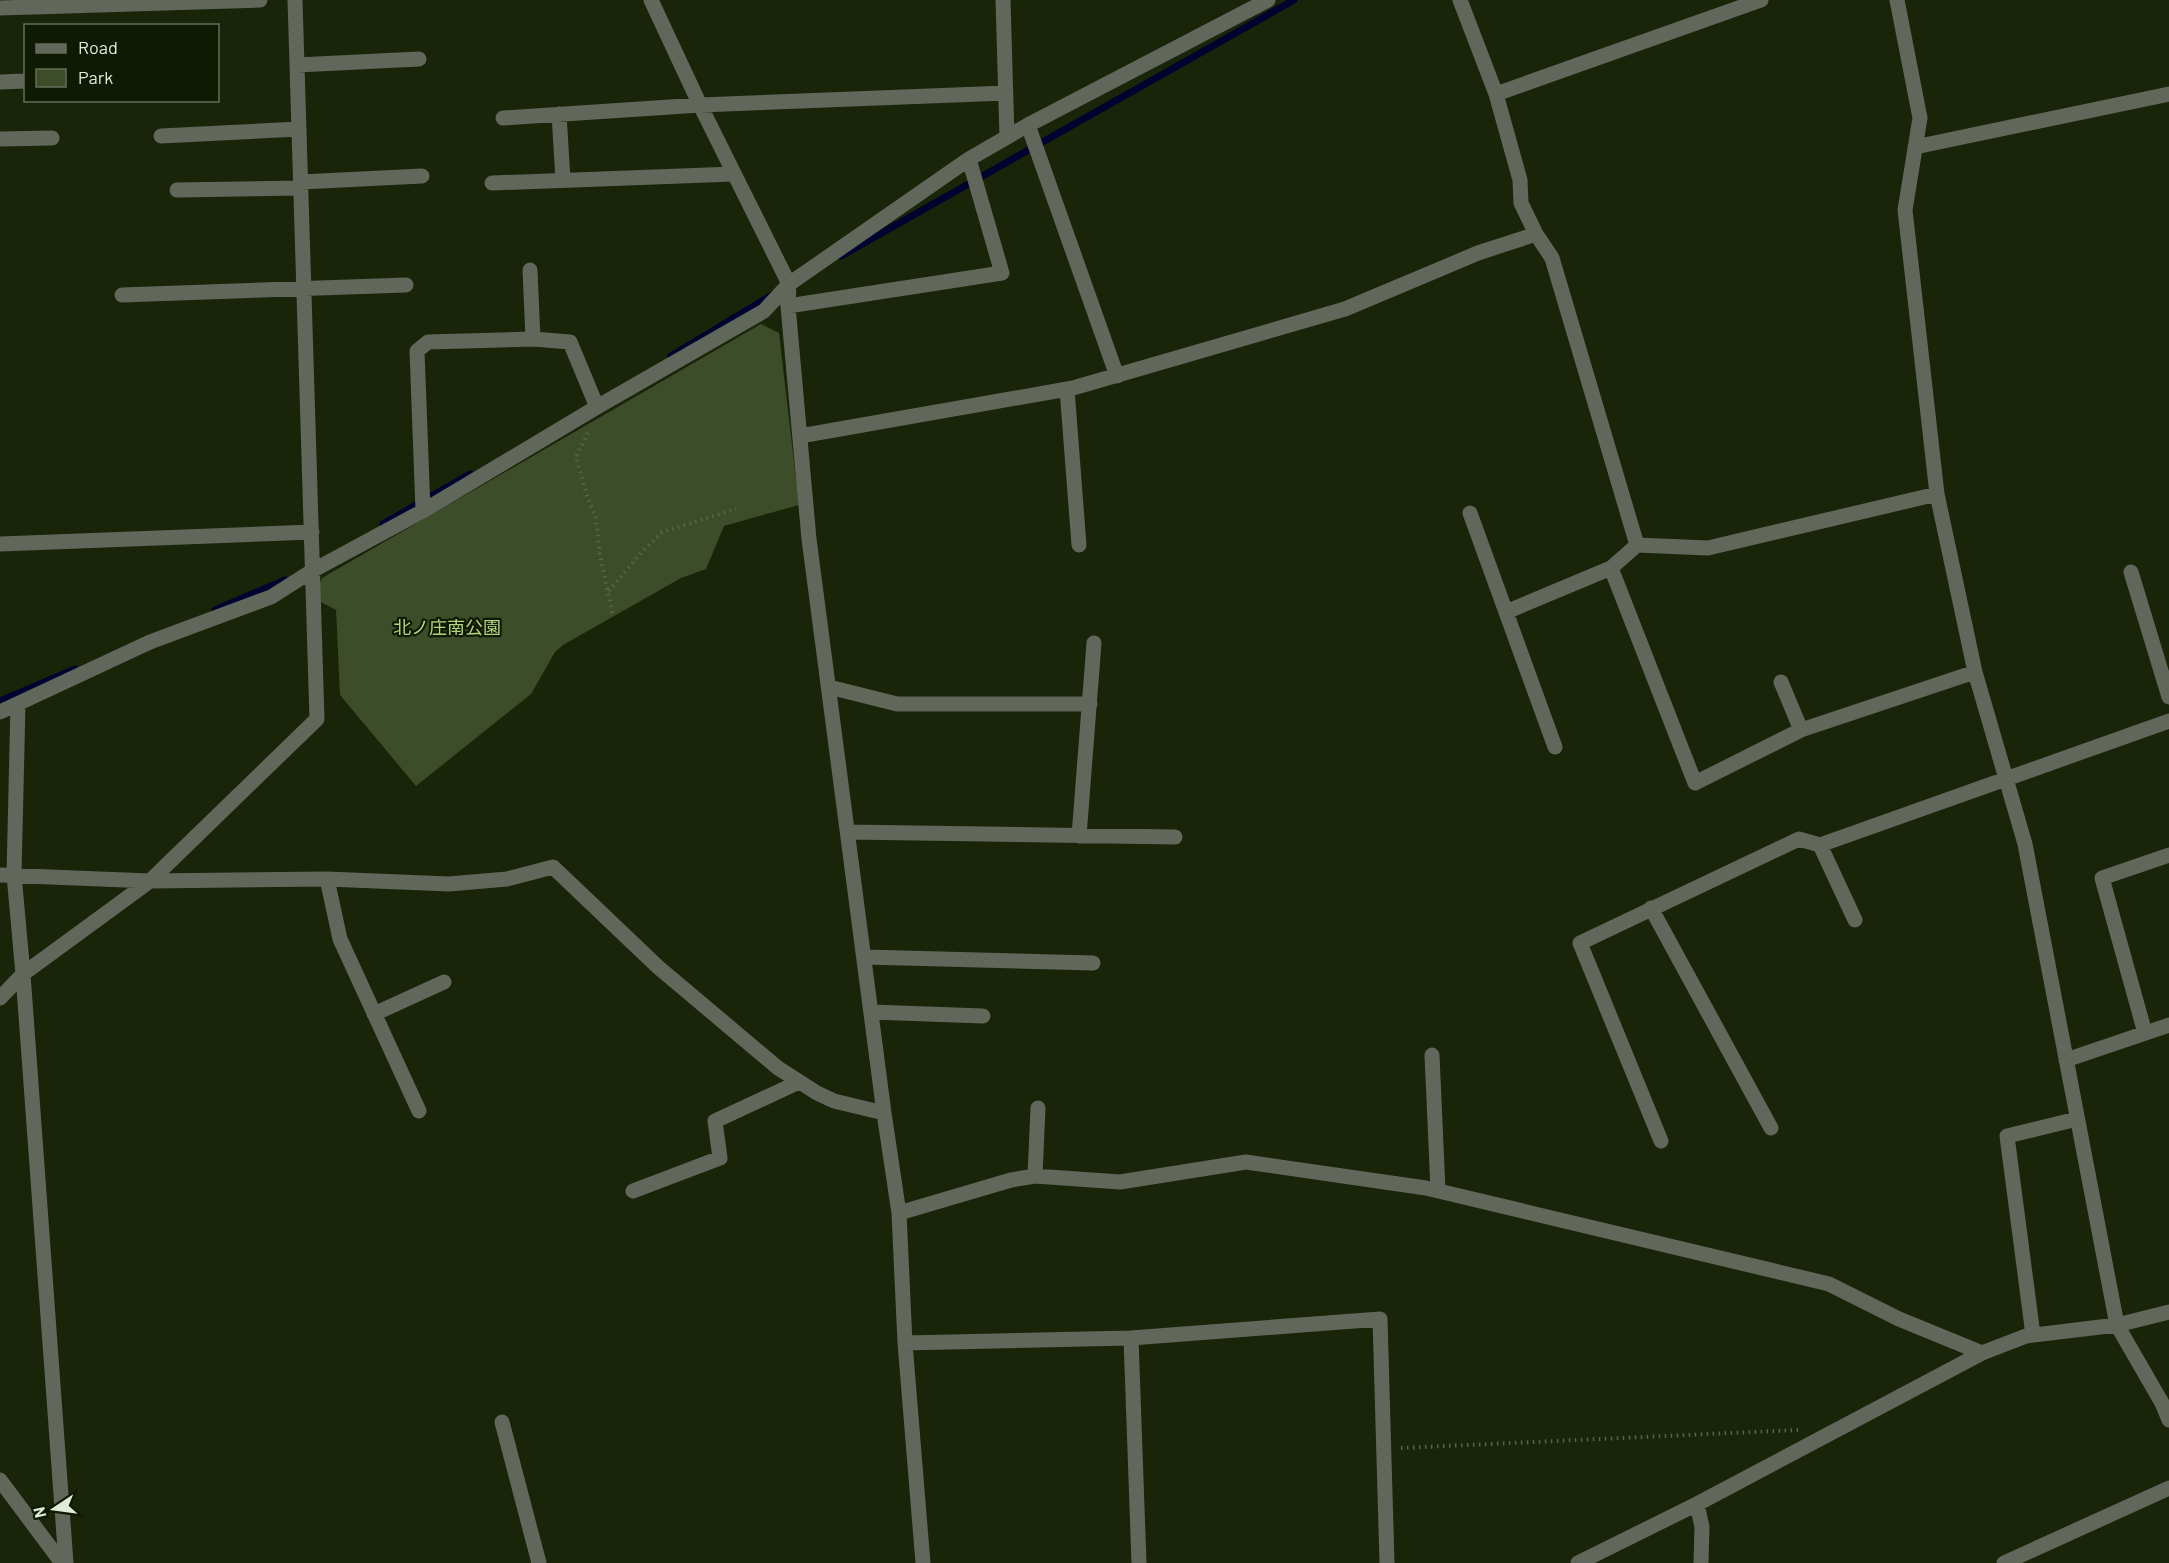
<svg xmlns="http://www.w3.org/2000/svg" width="2169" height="1563" font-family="Barlow,'Noto Sans JP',sans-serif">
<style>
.green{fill:#3e4d29}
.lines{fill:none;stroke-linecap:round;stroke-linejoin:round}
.stream{stroke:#000330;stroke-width:7}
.path{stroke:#5a644c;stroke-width:4;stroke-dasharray:1.5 4.5;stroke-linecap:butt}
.minor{stroke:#61675a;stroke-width:15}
.labels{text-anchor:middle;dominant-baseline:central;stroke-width:4.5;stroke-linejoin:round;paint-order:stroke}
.park-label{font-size:18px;fill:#b1d57f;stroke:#101a02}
</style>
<rect width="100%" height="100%" fill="#192409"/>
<path class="green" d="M761 324 779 333 799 505 724 526 706 569 681 578 563 645 555 652 531 694 416 786 340 695 336 610 319 601 318 588 322 578Z"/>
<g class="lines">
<path class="stream" d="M841 256 1294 0
M671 356 772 295
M383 524 470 474
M215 610 285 580
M0 701 75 669"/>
<path class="path" d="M588 433 576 457 587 496 596 518 600 555 613 616
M609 591 640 554 662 532 736 509
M1401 1448 1798 1430"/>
<path class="minor" d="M651 0 700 105 789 284 788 306 809 539 884 1113 899 1213 905 1343 923 1563
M1003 0 1007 137
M1897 0 1920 118 1905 210 1937 494 1975 672 2025 844 2117 1325 2162 1403 2169 1420
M0 8 260 0
M297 65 419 59
M0 82 26 81
M1496 94 1761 0
M559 114 563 180
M503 118 700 105 1006 93
M1028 125 1117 376
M161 136 299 129
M0 139 52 138
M1915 147 2169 94
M301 182 422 176
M492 183 734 174
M177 190 301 188
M1536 234 1552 258 1637 545 1708 548 1937 494
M530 270 533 339
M122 295 406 285
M788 306 1002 273 969 159
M1067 389 1079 545
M800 436 1073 388 1345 309 1478 253 1536 234 1521 203 1520 180 1496 94 1460 0
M423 511 417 351 428 342 533 339 570 342 597 407
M1470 513 1555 747
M0 544 312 532
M1611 568 1695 783 1801 730 1781 682
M2131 572 2169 697
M1506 612 1611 568 1637 545
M829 687 897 704H1090
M18 704 14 875 23 974 66 1563
M0 712 150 642 271 597 312 571 423 511 597 407 764 311 789 284 969 159 1028 125 1268 0
M1801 730 1975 672
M848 832 1175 837
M1079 836 1094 643
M1820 845 1855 920
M0 875 150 881 327 879 449 884 507 879 553 867 658 967 778 1068 817 1093 834 1101 884 1113
M327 879 340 939 419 1111
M1651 908 1771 1128
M864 957 1093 963
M0 998 23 974 150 881 317 719 295 0
M871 1012 983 1016
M374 1014 444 982
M2145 1033 2102 878 2169 855
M1432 1055 1438 1190
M2066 1060 2169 1025
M1661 1141 1580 943 1799 839 1820 845 2169 721
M1035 1176 1038 1108
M633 1191 720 1158 715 1121 799 1082
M899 1213 1011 1180 1035 1176 1120 1182 1246 1162 1426 1188 1829 1284 1899 1319 1982 1353
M2033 1335 2007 1136 2077 1119
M1131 1338 1139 1563
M905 1343 1131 1338 1380 1319 1387 1563
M502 1422 539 1563
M0 1480 62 1563
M1697 1504 1702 1527 1701 1563
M1578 1563 1697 1504 1982 1353 2026 1336 2117 1325 2169 1312
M2004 1563 2169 1488"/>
</g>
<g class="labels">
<g class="park-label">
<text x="447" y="627">北ノ庄南公園</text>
</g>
</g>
<rect x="24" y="24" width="195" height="78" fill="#101a02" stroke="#646d58" stroke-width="1.5"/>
<rect x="36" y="44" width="30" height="9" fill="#61675a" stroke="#646d58" stroke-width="1.5"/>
<text x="78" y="54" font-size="18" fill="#e2ead9">Road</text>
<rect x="36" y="69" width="30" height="18" fill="#3e4d29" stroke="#646d58" stroke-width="1.5"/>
<text x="78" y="84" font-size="18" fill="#e2ead9">Park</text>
<g transform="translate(54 1509) rotate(257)" stroke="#101a02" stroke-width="4.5" paint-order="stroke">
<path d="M0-4.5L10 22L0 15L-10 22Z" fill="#e2ead9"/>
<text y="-9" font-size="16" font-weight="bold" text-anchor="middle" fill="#e2ead9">N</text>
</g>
</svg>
